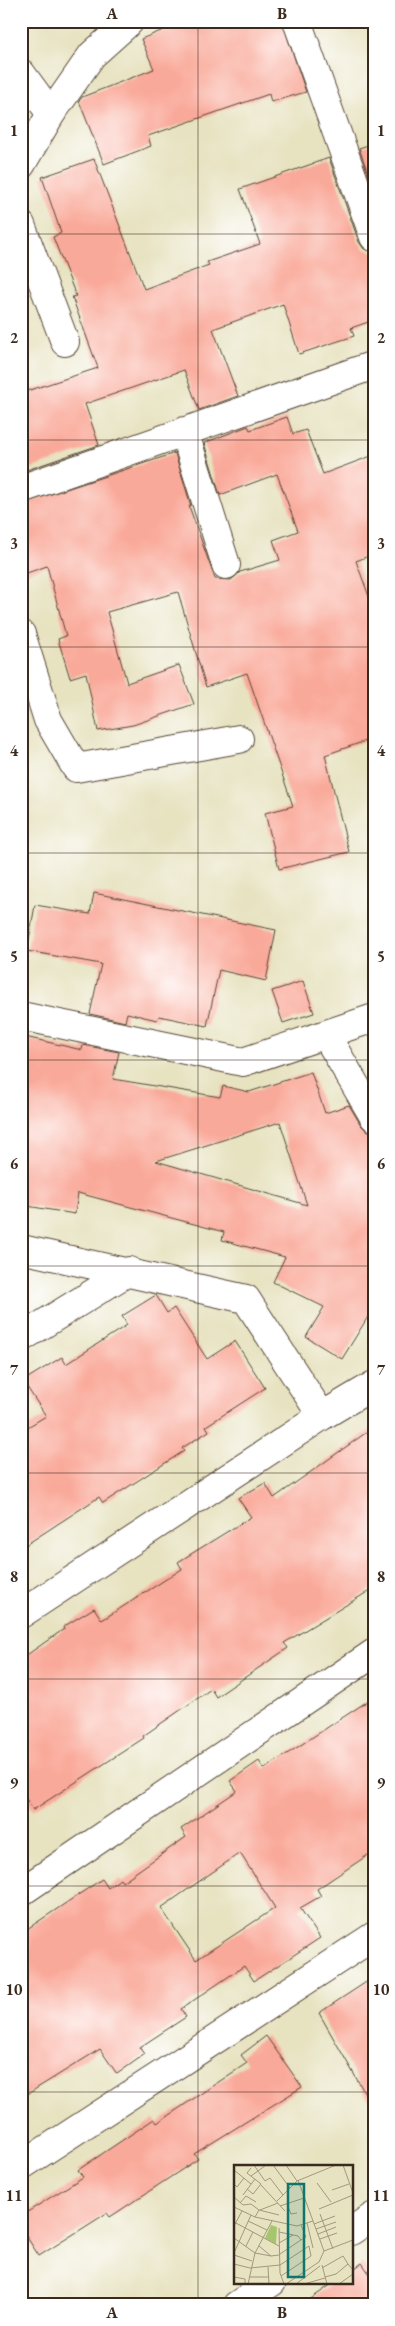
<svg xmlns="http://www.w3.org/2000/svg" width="395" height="2326" font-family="'EB Garamond',serif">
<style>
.building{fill:#f9a999;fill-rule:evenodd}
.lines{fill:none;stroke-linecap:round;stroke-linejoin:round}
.minor-casing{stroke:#554636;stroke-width:30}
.minor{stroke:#fff;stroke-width:28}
.grid{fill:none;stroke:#3b2a1e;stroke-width:1;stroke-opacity:0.55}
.inset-road{fill:none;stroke:#a2987f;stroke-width:1}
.view{fill:#0f766e;fill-opacity:0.15;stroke:#0f766e;stroke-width:2.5}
.inset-edge{fill:none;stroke:#3b2a1e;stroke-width:2.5}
.neatline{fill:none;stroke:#3b2a1e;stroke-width:2}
.grid-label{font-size:16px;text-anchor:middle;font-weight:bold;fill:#3b2a1e}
</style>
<rect width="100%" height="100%" fill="#fff"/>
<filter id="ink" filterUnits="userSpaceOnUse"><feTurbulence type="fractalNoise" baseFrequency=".02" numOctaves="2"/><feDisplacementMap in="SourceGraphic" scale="10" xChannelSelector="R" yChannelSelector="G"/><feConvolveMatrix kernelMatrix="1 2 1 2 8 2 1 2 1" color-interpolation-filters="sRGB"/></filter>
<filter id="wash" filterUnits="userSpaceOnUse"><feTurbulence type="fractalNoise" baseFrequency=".0096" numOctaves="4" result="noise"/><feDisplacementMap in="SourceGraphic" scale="20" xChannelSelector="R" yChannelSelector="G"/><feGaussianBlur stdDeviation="1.12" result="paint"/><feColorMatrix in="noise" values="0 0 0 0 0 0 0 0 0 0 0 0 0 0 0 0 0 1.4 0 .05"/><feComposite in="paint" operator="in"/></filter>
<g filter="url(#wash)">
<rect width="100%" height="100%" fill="#e7e2c0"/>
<g id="blocks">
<path class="building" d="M186 21H282L306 92 271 102 269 94 148 136 151 146 104 164 79 101 82 97 154 69 141 39Z
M374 143V190L359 148Z
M329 158 359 242 364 249 374 252V320L351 328 354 336 299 354 283 304 213 329 238 396 199 410 184 370 85 404 99 445 21 472V393L98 368 72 297 76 296 53 237 61 233 42 177 94 159 144 289 209 265 207 262 260 244 240 189Z
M287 417 293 434 306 430 323 474 374 455V554L356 561 374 610V738L325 755 349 852 279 869 265 813 293 806 247 673 206 687 178 592 107 612 127 683 179 665 194 704 133 725 98 731 86 673 70 678 58 639 66 636 47 566 21 575V504L175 453 191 506H189L215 579 231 580 240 572 280 560 273 540 298 531 277 474 220 495 204 443 248 426 250 430Z
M94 893 276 930 266 981 219 970 207 1026 159 1016 157 1020 127 1013 125 1022 90 1014 101 964 27 951 35 905 90 914Z
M303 981 314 1013 283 1023 272 991Z
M21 1036 82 1050 83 1045 119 1052 113 1079 220 1097 223 1086 249 1092 311 1072 325 1113 349 1105 361 1125 366 1130 374 1133V1307L342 1359 306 1337 324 1307 273 1282 285 1257 222 1240 224 1232 78 1193 75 1214 21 1205ZM280 1122 307 1205 156 1161Z
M156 1295 167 1313 174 1308 207 1359 235 1341 265 1388 206 1426 209 1431 182 1448 184 1451 103 1503 99 1497 21 1548V1431L46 1416 23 1381 62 1357 66 1364 127 1325 122 1316Z
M374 1427V1588L284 1643 288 1648 216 1697 211 1689 143 1736 144 1738 33 1810 21 1791V1659L64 1629 63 1627 94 1608 102 1620 182 1569 178 1562 251 1517 238 1498 265 1483 274 1498Z
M374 1697V1851L317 1889 321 1896 300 1908 320 1938 254 1981 244 1966 181 2009 186 2017 140 2047 145 2054 117 2074 100 2049 21 2098V1933L102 1879 108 1888 120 1879 122 1882 186 1837 181 1829 237 1791 230 1781 259 1761 264 1769ZM240 1853 275 1908 196 1960 161 1908Z
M374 1977V2109L319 2013Z
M266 2036 302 2087 194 2154 198 2159 110 2217 107 2213 39 2256 21 2228V2216L83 2177 78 2170 154 2119 157 2123 247 2063 241 2055Z
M362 2263 374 2280V2305H302L335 2282H351V2271Z"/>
</g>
</g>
<g filter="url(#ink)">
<use href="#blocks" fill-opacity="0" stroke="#554636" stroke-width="1"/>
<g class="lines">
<defs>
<path id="minor" d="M297 21 374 237
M21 73 51 114
M21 165 51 114 92 55 130 21
M21 225 65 342
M184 431 226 565
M21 489 374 365
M21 634 48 720 76 768 239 739
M21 1016 243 1062 374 1018
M326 1035 374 1117
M21 1249 246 1299 322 1416 374 1385
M21 1338 129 1271
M21 1614 322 1416
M21 1892 374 1653
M21 2166 374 1936
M351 2231 374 2216
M237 2305 272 2282"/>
</defs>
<use href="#minor" class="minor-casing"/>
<use href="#minor" class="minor"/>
</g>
</g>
<path class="grid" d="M198 21V2305M21 234H374M21 440H374M21 647H374M21 853H374M21 1060H374M21 1266H374M21 1473H374M21 1679H374M21 1886H374M21 2092H374"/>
<g transform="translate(234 2165)">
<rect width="119" height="119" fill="#e7e2c0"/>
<path d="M37 60 43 62 42 79 31 73Z" fill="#a6c66e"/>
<path class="inset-road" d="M20 0 24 6 32 0M39 0 56 23M52 0 63 16M109 0 119 28M17 3 13 8 27 19M0 5 17 19M17 11 24 6 31 16 36 13 49 30M83 18 97 37M0 19 3 22 10 13M27 20 51 46M13 24 19 29 27 19M98 25 115 19M9 30 21 14M0 32 9 40 17 39 25 45M43 36 63 16 102 0M6 38 12 31 22 37M53 39 57 49 63 48M46 41 70 33M0 42 21 52 63 61 79 56M85 44 119 30M26 45 44 38M86 49 99 84M21 52 25 45 45 50M14 56 33 65M0 57 45 81M73 58 79 83M80 59 101 51M0 61 8 46M45 63 46 108 50 119M82 64 102 57M45 67 64 71 67 75 72 72 67 60M84 69 102 62M0 73 21 88 38 56M86 74 103 68M45 78 59 70M12 81 19 67M25 81 37 91 45 90M90 86 119 75M0 88 17 50M46 89 67 75M0 90 18 96M0 99 16 103 46 100 75 81 77 91 47 111M88 100 93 119M34 102 35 119M88 103 109 91 114 99M0 112 11 114V119M15 112H35M91 112 102 109 114 99 119 105M14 119 21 88 37 91M52 119 85 97 90 86 64 15M62 119 86 101M70 119 91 113M105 119 119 109"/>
<path class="view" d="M54 19H70V112H54Z"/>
<rect width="119" height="119" class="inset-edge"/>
</g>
<rect width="395" height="2326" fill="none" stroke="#fff" stroke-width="55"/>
<rect x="28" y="28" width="340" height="2270" class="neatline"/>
<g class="grid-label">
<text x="112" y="19">A</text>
<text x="282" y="19">B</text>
<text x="14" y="136">1</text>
<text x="381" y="136">1</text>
<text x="14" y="343">2</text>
<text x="381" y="343">2</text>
<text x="14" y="549">3</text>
<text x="381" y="549">3</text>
<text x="14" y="756">4</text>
<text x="381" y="756">4</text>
<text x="14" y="962">5</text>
<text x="381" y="962">5</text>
<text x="14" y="1169">6</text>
<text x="381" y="1169">6</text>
<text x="14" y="1375">7</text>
<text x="381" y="1375">7</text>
<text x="14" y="1582">8</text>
<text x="381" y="1582">8</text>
<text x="14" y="1788">9</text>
<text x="381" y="1788">9</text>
<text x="14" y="1995">10</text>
<text x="381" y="1995">10</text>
<text x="14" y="2201">11</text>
<text x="381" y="2201">11</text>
<text x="112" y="2318">A</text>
<text x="282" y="2318">B</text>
</g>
</svg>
